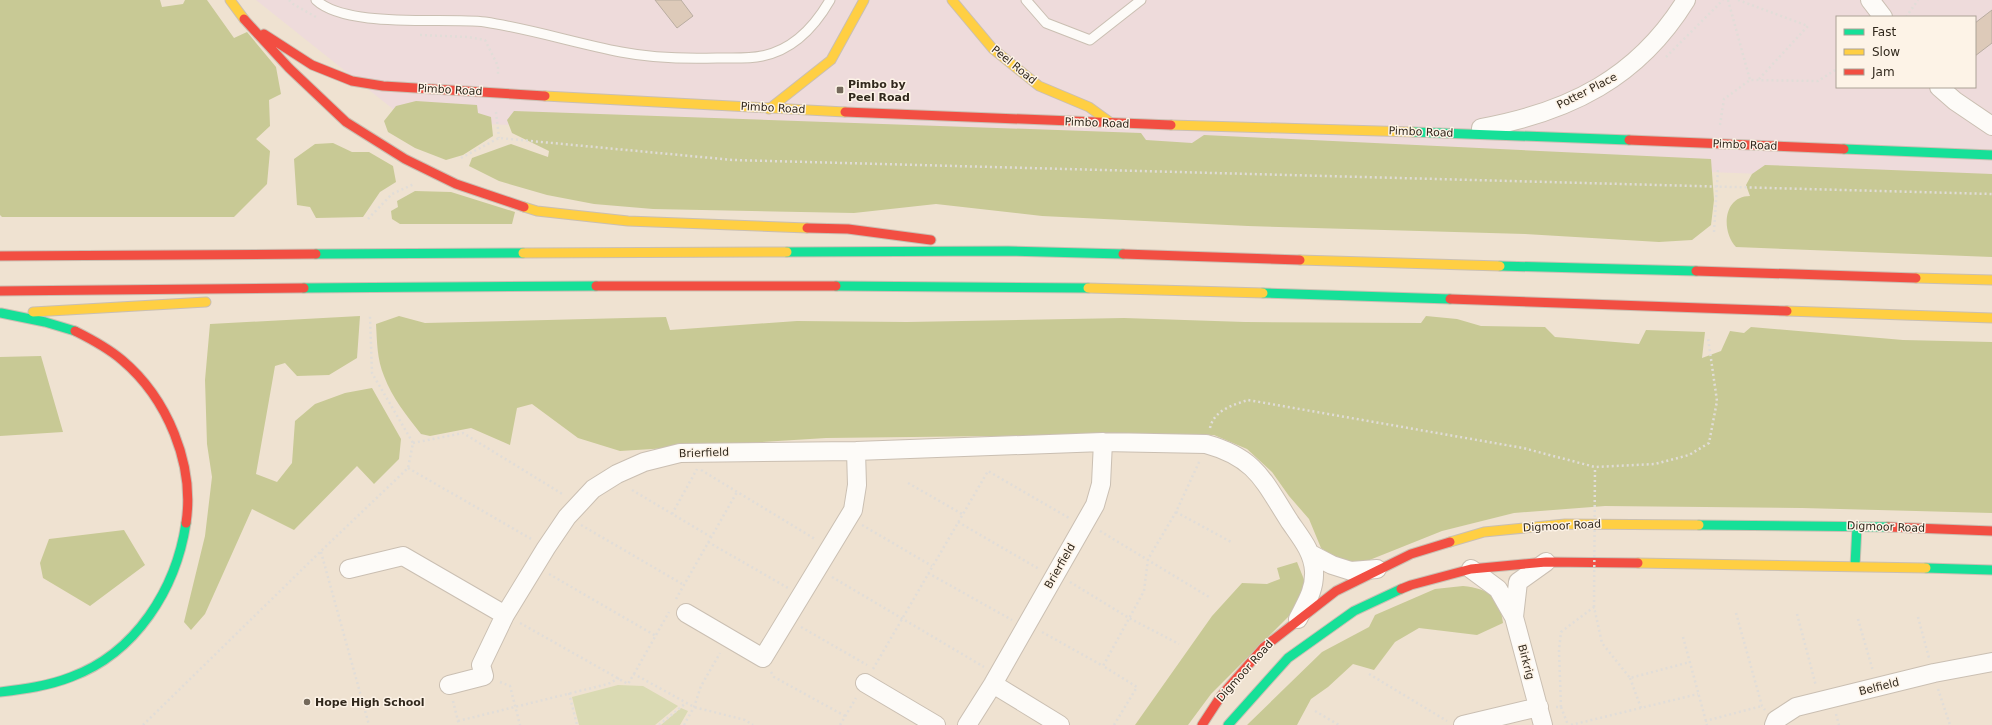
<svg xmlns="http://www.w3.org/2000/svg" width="1992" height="725" font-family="'DejaVu Sans',sans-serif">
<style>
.industrial{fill:#eedbdb;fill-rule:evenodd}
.green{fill:#dadab3}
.forest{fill:#c8c995}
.building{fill:#ddcab9;stroke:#b8aca0}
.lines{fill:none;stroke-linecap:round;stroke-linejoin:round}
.lane-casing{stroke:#cabfb2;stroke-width:11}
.street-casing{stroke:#cabfb2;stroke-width:20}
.fast-casing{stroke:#cabfb2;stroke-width:11}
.slow-casing{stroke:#cabfb2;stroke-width:11}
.jam-casing{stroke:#cabfb2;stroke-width:11}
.path{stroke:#e1ddd8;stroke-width:2.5;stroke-dasharray:2 3;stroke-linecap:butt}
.lane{stroke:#fdfbf8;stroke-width:9}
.street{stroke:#fdfbf8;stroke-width:18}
.fast{stroke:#16e098;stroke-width:9}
.slow{stroke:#ffcf43;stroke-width:9}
.jam{stroke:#f24e42;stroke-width:9}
.path-bridge{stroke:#e1ddd8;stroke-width:2.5;stroke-dasharray:2 3;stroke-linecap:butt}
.poi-dot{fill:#74695b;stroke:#fdf3e7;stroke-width:1.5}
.labels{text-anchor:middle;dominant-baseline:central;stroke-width:3;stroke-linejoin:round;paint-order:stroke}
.street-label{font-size:11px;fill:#31281c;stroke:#fdf3e7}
.poi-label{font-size:11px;font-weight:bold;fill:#31281c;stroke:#fdf3e7;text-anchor:start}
</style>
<rect width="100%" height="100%" fill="#efe2d1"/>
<path class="industrial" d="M256 0H1992V183L408 121ZM1837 17H1975V87H1837Z"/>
<path class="green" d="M618 685 643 686 678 706 655 725H579L572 697Z
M681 708 688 711 680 725H661Z"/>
<path class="forest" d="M0 0H160L162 7 183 4 185 0H207L234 38 247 32 276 67 281 94 269 100 270 126 256 139 270 151 267 184 234 217H2L0 215Z
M416 101 477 105 478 113 491 117 493 136 463 155 446 160 415 148 388 132 384 121 396 106Z
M514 111 1141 133 1146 140 1192 143 1204 135 1711 159 1714 200 1711 225 1692 240 1659 242 1525 234 1248 226 1042 216 936 204 854 213 653 209 594 204 547 195 499 181 469 166 472 158 511 144 548 157 549 151 512 133 507 120Z
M333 143 352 152H369L393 166 396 182 380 192 363 217 316 218 310 207 297 205 294 159 315 144Z
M1765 165 1992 174V257L1736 247C1721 231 1723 196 1750 196L1746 185 1752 174Z
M415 191 451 192 515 212 512 224H400L392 219 391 211 398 207 397 201Z
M360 316 357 358 329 375 297 376 285 363 275 366 256 474 277 482 292 463 295 421 315 404 345 393 372 388 401 439 399 459 374 484 357 466 294 530 252 509 205 614 191 630 184 622 205 536 212 477 207 444 205 380 210 324Z
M399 316 425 323 666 317 670 330 797 321 907 322 1124 318 1245 322 1421 323 1426 316 1457 319 1481 326 1545 327 1555 337 1639 344 1646 330 1705 332 1702 358 1721 351 1730 331 1744 333 1751 327 1903 340 1992 342V513L1802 508 1605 506 1514 513 1442 531 1367 561 1349 563 1336 558 1321 548 1309 519 1289 496 1272 472 1247 449 1214 435 1167 434 826 438 620 451 578 438 532 404 517 408 510 445 471 428 430 436 421 434C407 416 392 398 384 376 377 360 377 341 376 324Z
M41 356 63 432 0 436V357Z
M124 530 145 565 90 606 43 578 40 563 49 539Z
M1297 562 1305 582 1300 605 1211 694 1188 725H1135L1212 616 1242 583 1267 584 1280 579 1277 568Z
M1463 586C1489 589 1500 596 1503 623L1477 635 1419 628 1395 642 1374 670 1353 664 1328 687 1311 699 1297 725H1247L1322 652 1369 627 1375 615 1435 589Z"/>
<path class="building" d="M655 0H681L693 16 677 28Z
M1992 10V43L1975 56V23Z"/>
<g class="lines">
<defs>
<path id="lane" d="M316 0C347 29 444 17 485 22 531 29 575 43 621 52 652 58 685 59 717 58 732 58 748 59 762 56 793 50 815 26 830 0
M1026 0 1046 23 1090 40 1141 0"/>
<path id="street" d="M1870 0 1883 17
M1939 87 1955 101 1992 126
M1481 128C1569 112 1638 78 1686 0
M1311 554 1332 565 1351 571 1377 569
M349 569 403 556 505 615
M1471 569 1498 589 1514 617 1543 725
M686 613 763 658 853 510 857 485 856 451
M1514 617 1518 582 1546 562
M865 683 936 725
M993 684 1060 725
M449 685 484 676 481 665 505 615 546 548 567 517 593 489 617 474 644 462 680 453 856 451 1103 442 1206 444C1257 458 1264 482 1290 522 1301 538 1313 552 1314 571 1315 590 1306 603 1298 619
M967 725 993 684 1095 505 1101 484 1103 442
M1463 725 1539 707
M1774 725 1776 720 1796 707 1934 673 1992 662"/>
<path id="fast" d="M1413 132 1629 140
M1844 149 1992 155
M787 252 1008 251 1123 254
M316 254 523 253
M1500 266 1696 271
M836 286 1088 288
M304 288 596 286
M1263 293 1450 299
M1 313 45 322 75 331
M1699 525 1888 527
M1855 566 1857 526
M1926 568 1992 570
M0 692C25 689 48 686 71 677 136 653 176 589 186 523
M1228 725 1288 658 1354 611 1401 589"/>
<path id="slow" d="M230 0 244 19
M952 0 993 49 1039 86 1089 107 1111 123
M545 96 845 112
M769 109 831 60 864 0
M1171 125 1413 132
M524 207 537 211 628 221 807 228
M523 253 787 252
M1300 260 1500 266
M1916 278 1992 280
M1088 288 1263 293
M1787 311 1992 318
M33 312 206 302
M1450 542 1484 532 1565 524 1699 525
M1638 563 1926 568"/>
<path id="jam" d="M244 19 289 68 346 122 405 159 456 184 524 207
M264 34 312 65 352 81 383 86 545 96
M845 112 1171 125
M1629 140 1844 149
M807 228 848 229 931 240
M1123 254 1300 260
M0 256 316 254
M1696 271 1916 278
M596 286H836
M0 291 304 288
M1450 299 1787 311
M75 331C91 339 108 348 122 360 167 398 195 464 186 523
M1888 527 1992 531
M1401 589 1411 585 1471 569 1546 562 1638 563
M1202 725 1221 696 1264 647 1336 591 1411 554 1450 542"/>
</defs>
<use href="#lane" class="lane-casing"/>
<use href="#street" class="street-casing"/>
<use href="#fast" class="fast-casing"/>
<use href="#slow" class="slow-casing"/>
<use href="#jam" class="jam-casing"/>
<path class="path" d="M289 0 293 4 316 17
M1728 0 1750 80
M1738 0 1808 26 1759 79
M1906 17 1918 0
M420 35 468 37 485 40 498 66V74
M1666 57 1723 0
M496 112 499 138
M1720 125 1724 99 1750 80 1818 81 1837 69
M461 158 499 138 733 160 1992 194
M368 219 392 194 414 184
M1714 232 1718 168
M1210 428C1214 410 1233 405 1248 400L1523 448 1595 467 1655 464 1689 455 1709 443 1717 401 1708 338
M413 443 463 433 564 495
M408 468 533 540
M701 470 815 539
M908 483 962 514
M632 490 711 537
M1176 512 1233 543
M672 514 697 469
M958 522 1039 569
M581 525 684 585
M862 525 932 566
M1100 531 1209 597
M708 542 788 588
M321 552 369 725
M928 573 1012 620
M549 574 656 636
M832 577 984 667
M1070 582 1129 618 1179 644
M676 599 737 492
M1736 613 1762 706 1765 710
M1797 614 1816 686
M1918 617 1929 658
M1858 619 1873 671
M520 623 628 684 634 674 694 707 745 720 753 725
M801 627 867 665
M1042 632 1103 666
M1683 637 1707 725
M873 669 988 471 1069 518
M771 672 774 677 845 716
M634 674 669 612
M1369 674 1447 721
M1630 678 1641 708
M500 682 510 686 520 725
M1938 689 1950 725
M569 693 577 725
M453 701 459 725
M1556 707H1561L1559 650 1561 632 1594 607 1602 643 1630 678 1690 662
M1561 707 1568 725
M1315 711 1339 725
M1836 714 1839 725
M458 721 608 684 619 678
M1705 721 1762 706
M143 725 321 551 408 468 413 443 372 373 370 316
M659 725 686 703
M684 725 694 707 701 686 720 653
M840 725 856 698
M1114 725 1137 687 1103 666 1144 591 1148 559 1176 512 1200 460
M1571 725 1698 694"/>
<use href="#lane" class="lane"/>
<use href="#street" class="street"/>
<use href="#fast" class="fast"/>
<use href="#slow" class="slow"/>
<use href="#jam" class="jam"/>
<path class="path-bridge" d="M1594 607 1595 467"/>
</g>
<g class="poi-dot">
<rect x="836" y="86" width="8" height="8" rx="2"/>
<circle cx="307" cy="702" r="4"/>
</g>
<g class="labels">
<g class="street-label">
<text transform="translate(1014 65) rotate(39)">Peel Road</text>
<text transform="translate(450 90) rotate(3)">Pimbo Road</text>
<text transform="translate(1587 91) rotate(-27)">Potter Place</text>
<text transform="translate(773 108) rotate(3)">Pimbo Road</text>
<text transform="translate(1097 123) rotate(2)">Pimbo Road</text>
<text transform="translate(1421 132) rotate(2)">Pimbo Road</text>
<text transform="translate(1745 145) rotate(2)">Pimbo Road</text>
<text transform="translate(704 453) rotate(-2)">Brierfield</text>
<text transform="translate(1562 526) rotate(-3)">Digmoor Road</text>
<text transform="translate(1886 527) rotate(2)">Digmoor Road</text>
<text transform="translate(1060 566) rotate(-60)">Brierfield</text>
<text transform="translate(1526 662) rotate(75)">Birkrig</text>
<text transform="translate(1245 671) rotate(-48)">Digmoor Road</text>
<text transform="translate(1879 687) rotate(-14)">Belfield</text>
</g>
<g class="poi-label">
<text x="848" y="84">Pimbo by<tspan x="848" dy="13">Peel Road</tspan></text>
<text x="315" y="702">Hope High School</text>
</g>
</g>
<rect x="1836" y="16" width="140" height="72" fill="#fdf3e7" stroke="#aba296"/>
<rect x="1844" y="29" width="20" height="6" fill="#16e098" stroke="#aba296"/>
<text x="1872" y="36" font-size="12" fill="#31281c">Fast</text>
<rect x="1844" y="49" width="20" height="6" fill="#ffcf43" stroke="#aba296"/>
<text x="1872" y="56" font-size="12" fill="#31281c">Slow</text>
<rect x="1844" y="69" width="20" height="6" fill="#f24e42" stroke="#aba296"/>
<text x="1872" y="76" font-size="12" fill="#31281c">Jam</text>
</svg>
